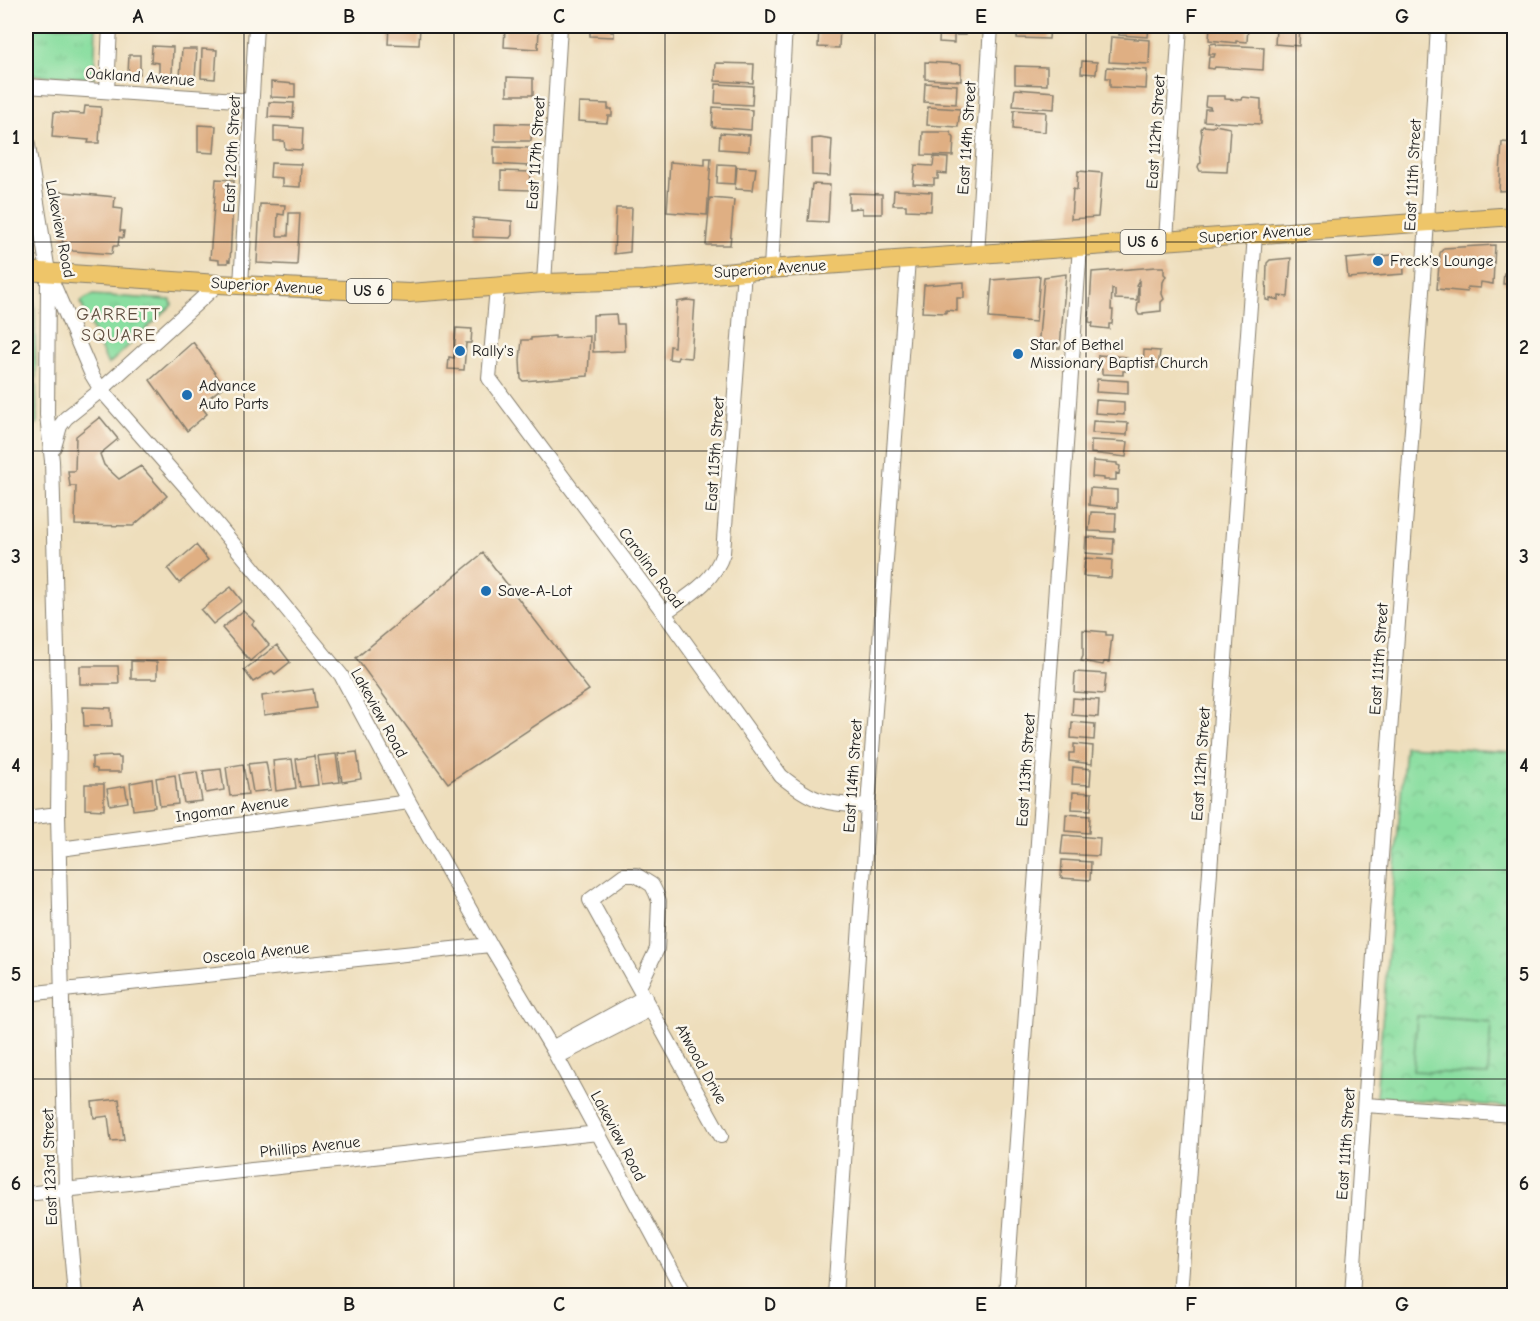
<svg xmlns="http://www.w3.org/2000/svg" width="1540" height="1321" font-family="'Comic Neue',sans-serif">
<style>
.grass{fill:url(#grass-tufts);stroke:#537d5e;stroke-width:1.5}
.park{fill:url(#park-crowns);stroke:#537d5e;stroke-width:1.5}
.garden{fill:#8adea0;stroke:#537d5e;stroke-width:1.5}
.building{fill:#dfaf83}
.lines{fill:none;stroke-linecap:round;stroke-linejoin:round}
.minor-casing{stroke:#857d6c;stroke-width:16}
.major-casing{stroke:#857d6c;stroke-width:20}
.minor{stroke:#fff;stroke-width:14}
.major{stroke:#eec569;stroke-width:18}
.grid{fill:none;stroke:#1c1c1c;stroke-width:1.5;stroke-opacity:0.55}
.poi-dot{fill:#1f6fb2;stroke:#fbf7ec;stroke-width:2}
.labels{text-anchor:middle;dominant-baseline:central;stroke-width:5;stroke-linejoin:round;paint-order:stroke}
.shield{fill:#fbf7ec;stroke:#5f5e5a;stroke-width:1.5}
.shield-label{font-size:15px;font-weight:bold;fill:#1c1c1c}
.street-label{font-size:16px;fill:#1c1c1c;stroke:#fbf7ec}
.poi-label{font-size:16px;fill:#1c1c1c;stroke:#fbf7ec;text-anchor:start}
.neighbourhood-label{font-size:18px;letter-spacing:1.5px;fill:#604f40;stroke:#fbf7ec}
.neatline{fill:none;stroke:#1c1c1c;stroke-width:2}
.grid-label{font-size:20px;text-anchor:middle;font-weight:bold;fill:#1c1c1c}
</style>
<defs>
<pattern id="grass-tufts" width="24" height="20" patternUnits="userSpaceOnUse" patternTransform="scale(1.5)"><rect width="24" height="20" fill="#8adea0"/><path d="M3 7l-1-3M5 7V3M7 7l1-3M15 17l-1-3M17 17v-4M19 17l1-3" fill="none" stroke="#76be89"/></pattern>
<pattern id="park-crowns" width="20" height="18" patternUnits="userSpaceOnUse" patternTransform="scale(1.5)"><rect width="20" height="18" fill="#8adea0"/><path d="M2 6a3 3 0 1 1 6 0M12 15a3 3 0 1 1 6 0" fill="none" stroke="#76be89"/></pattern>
</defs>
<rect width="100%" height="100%" fill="#fbf7ec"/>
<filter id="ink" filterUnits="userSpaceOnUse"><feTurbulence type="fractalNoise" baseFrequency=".0167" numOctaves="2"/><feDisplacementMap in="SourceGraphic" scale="12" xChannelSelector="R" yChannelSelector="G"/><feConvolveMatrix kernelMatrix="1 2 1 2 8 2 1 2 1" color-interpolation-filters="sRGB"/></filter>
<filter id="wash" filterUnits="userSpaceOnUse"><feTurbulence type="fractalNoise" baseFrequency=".008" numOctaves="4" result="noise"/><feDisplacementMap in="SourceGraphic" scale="24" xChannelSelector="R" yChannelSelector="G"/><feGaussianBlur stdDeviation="1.35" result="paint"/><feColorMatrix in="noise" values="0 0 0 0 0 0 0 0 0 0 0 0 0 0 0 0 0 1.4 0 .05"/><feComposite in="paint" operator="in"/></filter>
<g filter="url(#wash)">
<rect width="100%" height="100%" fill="#eedebc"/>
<path class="grass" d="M26 26H96L94 78 33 75C24 63 26 41 26 26Z
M92 295 171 300 172 305 108 365 82 306 81 302 84 299Z"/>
<path class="park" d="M26 288 34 289 37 424H26Z
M1405 746 1514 752V1107L1376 1097Z"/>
<path class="garden" d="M1417 1016 1491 1022 1488 1075 1413 1071Z"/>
<g id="blocks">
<path class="building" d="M389 26H420L419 45 388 44Z
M590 26H611V32H614V37L590 36Z
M819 26H840L839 48 818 47Z
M940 26H965V35H954V43L939 42Z
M1018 26H1050L1049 39 1017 38Z
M1120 26H1149L1148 37 1119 35Z
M1210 26H1248L1247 42 1236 41V43L1209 40Z
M1278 26H1300L1299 46 1275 44 1276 29 1278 30Z
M1382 26H1414L1413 32 1382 30Z
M1465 26H1501V29H1478V28H1468Z
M505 28 539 30 538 49 504 47Z
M1111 37 1150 40 1149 64 1109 62Z
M1216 43 1217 45 1264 47 1263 70 1215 67 1214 69 1208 68 1209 57H1214L1215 54H1209L1210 44Z
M152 46 173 47 172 75 159 74V63L151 62Z
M182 49H197L195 78 180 77Z
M202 49 217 50 215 79 201 78Z
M129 55H140V74H128Z
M1082 61 1097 62 1096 74 1081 73Z
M925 62 961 64V81L925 79Z
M716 63 754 64 753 83 715 81Z
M1015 66 1047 67V85L1015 84Z
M1107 67 1147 70 1146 89 1110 87V78H1106Z
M507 77 533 78V95H507Z
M271 82 295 84V98L271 97Z
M925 83 957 85 956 104 924 102Z
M716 84 753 86 752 105 715 103Z
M1015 89 1055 92 1054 109 1013 106Z
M1206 96H1225V99L1242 100 1243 97 1261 99V124L1204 121 1205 109H1211L1210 107 1205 106Z
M269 102 294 103 293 118 268 117Z
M579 103 608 104V109H612V116H608L607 123 578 121Z
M85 106 101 107 99 143H88L89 140 52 137 54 112 84 114Z
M713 107 752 110 751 130 712 127Z
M928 107 960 109 958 127 927 125Z
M1014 110 1046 112 1045 132 1013 129Z
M495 123 532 124 531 141H495Z
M198 125 216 126 214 153 198 152Z
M1215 125 1230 128 1227 172 1200 171 1198 167 1199 164 1201 163 1200 146 1202 135 1201 129 1203 126 1212 127Z
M274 126 303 128 302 150 285 149 284 141H274Z
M923 132H950L954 138 953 156 922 155Z
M720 133 750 135 749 151 719 149Z
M820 138 832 140 830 176 812 175V139Z
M1502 142 1514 143V190L1499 191Z
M494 147 530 148V166L494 164Z
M934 157 948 158 947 174 938 173V179H934V185L913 184 915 165 933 166Z
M705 158H711L707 215 667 212 670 162 705 165Z
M271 163 301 164 300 187 282 186V178L270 177Z
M718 164 736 165 735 184 717 183Z
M737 167 756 168 753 190 735 189Z
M501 171 531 172 530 190 501 189Z
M1078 171 1102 173 1098 217 1071 219 1073 189 1077 190Z
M216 179 234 180 230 261 228 260V263H219V260L210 259Z
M812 184 830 185 828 222 808 221Z
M894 190 932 192 931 211 906 210V205H893Z
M54 191 115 197 114 208 122 209 120 231H124L123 238 119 237 118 246H113L112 254 73 251 63 243Z
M849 193 882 194V214H862V208L849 209Z
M710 198 734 200 730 245H706Z
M260 204 285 205 284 215 278 214 277 236H288L289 213H300L297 265 257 263Z
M616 208H632L630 252 614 254Z
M473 218 512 221V235L510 238 473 237Z
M1495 245 1493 284 1481 282 1480 288 1467 287V292L1437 289 1440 253 1444 248Z
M1403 254 1404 274 1348 278 1346 259Z
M1291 258 1288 297 1279 296V300L1270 298V301L1266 300 1267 263 1270 260Z
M1156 267H1164V274L1166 276 1163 282 1162 294 1164 299 1161 302V311L1143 313V315H1139L1137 311 1138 302H1139V280L1136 285 1138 286 1137 300 1115 299V290L1112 289 1111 310H1113L1112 324H1109V329L1092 327 1093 323 1089 322 1092 272Z
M1511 268H1514V291H1508L1509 284H1503L1504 273H1509Z
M1066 274 1060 348 1038 349 1044 277Z
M1040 276 1036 322 989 318 992 280Z
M964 282V298H957V311L946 310V313L922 312 924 285Z
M688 300 695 301 691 358 678 357 677 360 669 359 670 346 674 347 677 302Z
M616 314 617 324H624L625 351 593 352V315Z
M456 328 472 329 471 343H466L464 370 448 369 449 357 454 358Z
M555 336V338L590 336 588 376 523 381 521 379 520 360 522 340H531V338Z
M193 342 224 386 200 405 207 414 187 431 150 380Z
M1144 350 1160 351 1158 368 1143 367Z
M1098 355 1127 357 1126 371H1123V375L1102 374V369L1097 368Z
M1097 379 1128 381V394L1096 392Z
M1096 400 1124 402V415L1095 413Z
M100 417 118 439 100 454 104 465 119 479 141 466 167 496 133 526 75 525 76 486H70L68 471H75L76 436Z
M1093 421 1128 423 1127 435 1092 433Z
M1091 440 1128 442 1126 457 1091 453Z
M1093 461 1117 463V465L1120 466 1119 474 1116 473V480H1104V478L1092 477Z
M1090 488 1117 490V508L1089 505Z
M1091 512 1116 513 1115 532 1089 531Z
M1086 537 1114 539 1113 555 1085 553Z
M196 545 208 560 179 583 168 569Z
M483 553 589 690 448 783 356 658Z
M1085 558 1112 560 1111 578 1083 576Z
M231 587 242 601 213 624 201 610Z
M243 611 254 621 252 624 269 645 250 661 222 628Z
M1083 630 1106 632V635H1112L1109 662H1104L1103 665 1081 661 1083 656Z
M277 645 290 662 275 674 272 671 253 682 244 670Z
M131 661 157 662V679H131Z
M80 666H118L119 684H80Z
M1075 672 1106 674 1104 694 1074 692Z
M313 689 316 708 264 715 262 696Z
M1073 698 1099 700 1098 717 1072 715Z
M83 707 111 708 112 726H84Z
M1072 722 1095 724 1094 740 1071 738Z
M1074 744 1093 746 1092 764 1069 761V753H1074Z
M357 752 361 779 342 782 338 754Z
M336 754 340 782 322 784 318 756Z
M118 756 119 758H121V772H97V769L92 768V757Z
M314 756 318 785 300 787 296 759Z
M292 759 296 788 276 791 273 761Z
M266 762 271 790 253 792 248 764Z
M243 764 248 794 230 796 226 767Z
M1073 767 1091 769 1090 785 1072 784Z
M221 769 224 790 206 793 203 771Z
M197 772 202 801 184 803 179 774Z
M175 775 178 804 160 806 156 778Z
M152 779 155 807 133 810 130 783Z
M85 784H104V810L85 809Z
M125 786 128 802 110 805 107 789Z
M1073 792 1092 793 1091 810 1072 809Z
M1066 814 1090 816 1089 833 1065 831Z
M1063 835 1100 838 1099 856 1061 854Z
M1062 860 1091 862 1090 880 1061 878Z
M119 1099 124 1140 111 1141 108 1116 94 1118 92 1102Z"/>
</g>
</g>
<g filter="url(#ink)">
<use href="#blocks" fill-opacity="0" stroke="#857d6c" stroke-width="1.5"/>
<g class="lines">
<defs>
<path id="minor" d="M26 86 252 101
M107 91 110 26
M26 133 48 272 92 375 101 390 193 495 341 675 409 802 490 945 552 1048 686 1296
M1166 240 1180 26
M977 254 991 26
M771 268 785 26
M48 280 47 415 52 461 59 726 58 814 66 1190 75 1296
M544 283 560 26
M241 285 256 26
M497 288 489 378 664 613 781 776C816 804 824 803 868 806
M54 447 60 426 66 418 101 390 218 284
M664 613C688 596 714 582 723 553L744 271
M26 818 58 814
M60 849 409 802
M639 987 657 949 659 901 656 893 652 885 636 875H624L590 900 721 1136
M26 994 490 945
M552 1048 645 997
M557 1057 651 1009
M1365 1105 1514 1115
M26 1194 598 1133
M835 1296 868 806 908 259
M1006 1296 1080 246
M1180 1296 1255 234
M1352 1296 1375 939 1427 222 1438 26"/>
<path id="major" d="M26 271 218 284 409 293 544 283 644 280 769 269 1514 216"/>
</defs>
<use href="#minor" class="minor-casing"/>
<use href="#major" class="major-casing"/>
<use href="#minor" class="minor"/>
<use href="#major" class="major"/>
</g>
</g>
<path class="grid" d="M244 26V1296M454 26V1296M665 26V1296M875 26V1296M1086 26V1296M1296 26V1296M26 242H1514M26 451H1514M26 660H1514M26 870H1514M26 1079H1514"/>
<g class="poi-dot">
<circle cx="1378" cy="261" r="6"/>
<circle cx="460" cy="351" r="6"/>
<circle cx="1018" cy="354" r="6"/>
<circle cx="187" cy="395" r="6"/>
<circle cx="486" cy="591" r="6"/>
</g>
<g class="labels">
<g class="shield">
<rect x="1120.5" y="230" width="45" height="24" rx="4.5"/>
<rect x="346.5" y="279" width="45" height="24" rx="4.5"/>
</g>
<g class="shield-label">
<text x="1143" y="242">US 6</text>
<text x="369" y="291">US 6</text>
</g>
<g class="street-label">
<text transform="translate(140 77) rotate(4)">Oakland Avenue</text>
<text transform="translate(1156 132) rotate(-86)">East 112th Street</text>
<text transform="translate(967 138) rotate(-86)">East 114th Street</text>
<text transform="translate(536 153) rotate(-86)">East 117th Street</text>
<text transform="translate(232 154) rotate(-87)">East 120th Street</text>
<text transform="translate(1413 175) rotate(-87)">East 111th Street</text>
<text transform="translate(60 229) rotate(79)">Lakeview Road</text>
<text transform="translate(1255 234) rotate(-4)">Superior Avenue</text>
<text transform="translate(770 269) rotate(-4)">Superior Avenue</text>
<text transform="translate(267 286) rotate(3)">Superior Avenue</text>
<text transform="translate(715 454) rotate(-86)">East 115th Street</text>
<text transform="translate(651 568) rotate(53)">Carolina Road</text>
<text transform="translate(1379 659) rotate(-86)">East 111th Street</text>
<text transform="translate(379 713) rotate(61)">Lakeview Road</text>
<text transform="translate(1201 764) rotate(-86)">East 112th Street</text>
<text transform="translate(1026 770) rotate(-86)">East 113th Street</text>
<text transform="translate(853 776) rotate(-86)">East 114th Street</text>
<text transform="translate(232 809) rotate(-8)">Ingomar Avenue</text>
<text transform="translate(256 953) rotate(-6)">Osceola Avenue</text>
<text transform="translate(701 1064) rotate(61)">Atwood Drive</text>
<text transform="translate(618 1136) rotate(62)">Lakeview Road</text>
<text transform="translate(1346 1144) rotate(-86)">East 111th Street</text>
<text transform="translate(310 1147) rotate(-6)">Phillips Avenue</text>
<text transform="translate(50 1167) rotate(-92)">East 123rd Street</text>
</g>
<g class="poi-label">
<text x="1390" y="261">Freck's Lounge</text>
<text x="1030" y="345">Star of Bethel<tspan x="1030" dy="18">Missionary Baptist Church</tspan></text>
<text x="472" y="351">Rally's</text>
<text x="199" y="386">Advance<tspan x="199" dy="18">Auto Parts</tspan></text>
<text x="498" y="591">Save-A-Lot</text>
</g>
<g class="neighbourhood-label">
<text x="119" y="314">GARRETT<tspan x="119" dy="21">SQUARE</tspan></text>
</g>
</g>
<rect width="1540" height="1321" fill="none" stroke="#fbf7ec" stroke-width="66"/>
<rect x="33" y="33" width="1474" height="1255" class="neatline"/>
<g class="grid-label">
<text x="138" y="23">A</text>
<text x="349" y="23">B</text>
<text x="559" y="23">C</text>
<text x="770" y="23">D</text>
<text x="981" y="23">E</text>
<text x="1191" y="23">F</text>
<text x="1402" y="23">G</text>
<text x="16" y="144">1</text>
<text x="1524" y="144">1</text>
<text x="16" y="354">2</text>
<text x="1524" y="354">2</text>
<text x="16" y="563">3</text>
<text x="1524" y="563">3</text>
<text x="16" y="772">4</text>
<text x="1524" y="772">4</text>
<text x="16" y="981">5</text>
<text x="1524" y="981">5</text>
<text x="16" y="1190">6</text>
<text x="1524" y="1190">6</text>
<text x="138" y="1311">A</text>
<text x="349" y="1311">B</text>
<text x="559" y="1311">C</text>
<text x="770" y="1311">D</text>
<text x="981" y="1311">E</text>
<text x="1191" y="1311">F</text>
<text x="1402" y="1311">G</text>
</g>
</svg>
